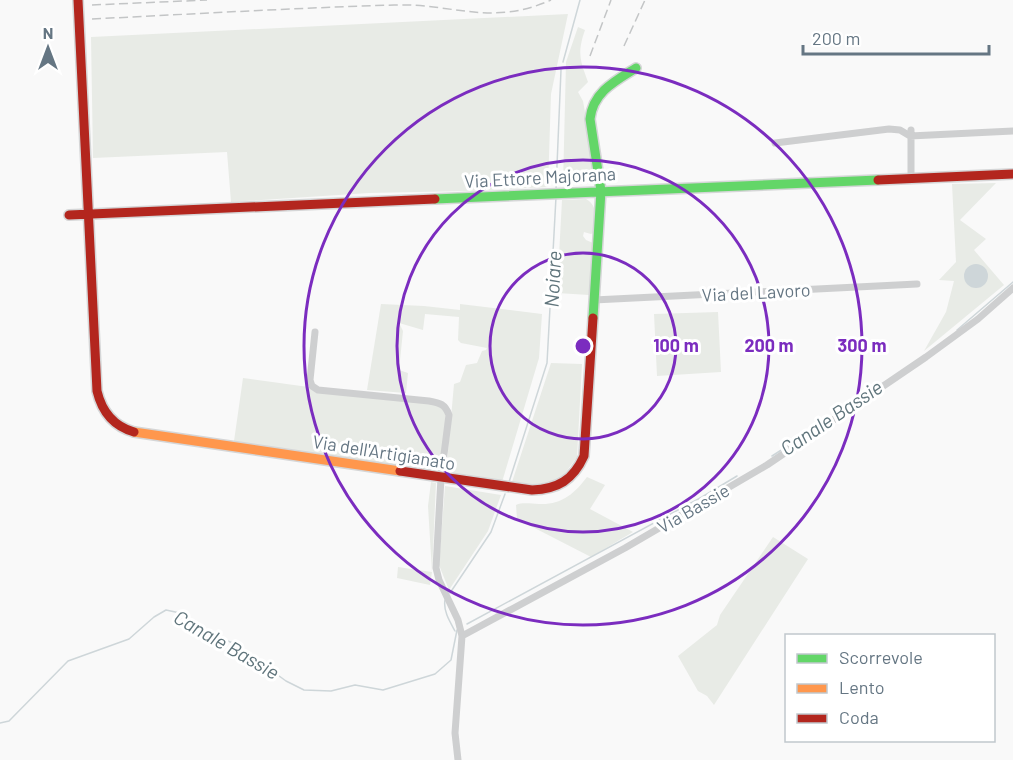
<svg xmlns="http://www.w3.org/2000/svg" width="1013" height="760" font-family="Barlow,sans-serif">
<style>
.green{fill:#e8ebe6}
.water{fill:#ced6d9}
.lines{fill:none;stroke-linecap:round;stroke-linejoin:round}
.stream{stroke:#ced6d9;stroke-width:1.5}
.fast-casing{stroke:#d5d6d7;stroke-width:12}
.slow-casing{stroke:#d5d6d7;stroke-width:12}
.jam-casing{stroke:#d5d6d7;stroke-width:12}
.street{stroke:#cecfd0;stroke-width:7}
.fast{stroke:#63d668;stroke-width:9}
.slow{stroke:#ff974d;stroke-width:9}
.jam{stroke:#b3261e;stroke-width:9}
.rail{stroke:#c3c5c6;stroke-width:1.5;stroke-dasharray:9 4.5;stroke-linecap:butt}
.ring{fill:none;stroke:#7b2cbf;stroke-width:3}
.labels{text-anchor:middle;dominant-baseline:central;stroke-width:6;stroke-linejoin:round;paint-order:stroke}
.street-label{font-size:18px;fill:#657683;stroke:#fff}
.water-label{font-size:20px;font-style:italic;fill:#60757c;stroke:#fff}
.centre{fill:#7b2cbf;stroke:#fff;stroke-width:3}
.ring-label{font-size:18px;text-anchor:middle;font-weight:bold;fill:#7b2cbf;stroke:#fff;stroke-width:6;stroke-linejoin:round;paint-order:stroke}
</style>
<rect width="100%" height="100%" fill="#f9f9f9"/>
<path class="green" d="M568 14 551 94 548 187 467 191 369 193 231 202 227 152 93 158 91 37Z
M578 27 585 30C577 53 580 60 588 82L578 92 583 101 595 168 592 178 584 183 563 185 566 62Z
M996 183 960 220 986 239 974 250 1004 285 924 351 946 312 954 281 939 280 956 262 952 184Z
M586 199C599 206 595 220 595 232L591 234 584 232 583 236 586 240 593 243 589 295 557 293 562 200Z
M381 304 424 306 460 310V304L542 314 539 358 502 482 446 474 454 384 460 382 466 365 477 363 482 351 486 350 487 348 461 343 458 340 459 317 425 314 423 330 399 323 403 331 399 370 408 373 406 393 367 390Z
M718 312 721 372 657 376 654 314Z
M551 363 582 364 577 457 563 476 552 482 533 484 512 482Z
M243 378 439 405 446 414 441 472 234 441Z
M587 477 605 485 590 509 633 532 591 557 517 519 516 505C523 502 531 504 539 504 562 505 575 493 587 477Z
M431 482 436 483 432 572 430 585 397 578 398 567 432 572 428 506Z
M445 486 501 495 488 531 449 590 439 565Z
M773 537 808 559 714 705 707 696 698 691 678 656 717 625 720 615Z"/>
<path class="water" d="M964 276a12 12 0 1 1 24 0a12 12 0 1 1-24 0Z"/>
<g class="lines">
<path class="stream" d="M563 62 580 0
M556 189 561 70
M957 330 1013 282
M772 456 825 422
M509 482 547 363 556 197
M450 593 491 532 505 494
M445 600C443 611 450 622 455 631
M467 624 702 497 737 476
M0 723 9 721 68 661 129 639 154 617 166 610 180 613 200 629 235 644 286 681 304 690 331 691 355 685 383 690 435 674 451 660 457 630"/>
<defs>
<path id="fast" d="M435 199 878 180
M593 318 601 191 590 119C593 92 615 81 636 68"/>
<path id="slow" d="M134 432 400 471"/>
<path id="jam" d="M78 0 97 391C102 412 113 426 134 432
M878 180 1013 174
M69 215 435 199
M400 471 532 490C558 489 573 480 584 456L593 318"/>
</defs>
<use href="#fast" class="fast-casing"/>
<use href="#slow" class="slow-casing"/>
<use href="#jam" class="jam-casing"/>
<path class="street" d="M911 130V178
M775 143 889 129 900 130 910 136 1013 131
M594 300 917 284
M315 332 310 380 312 386 318 390 429 401C440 403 445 404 449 415L441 478 436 568 439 580 458 620 462 636 455 733 458 760
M462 636 625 548 767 465 926 357 978 319 1013 288"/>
<use href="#fast" class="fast"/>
<use href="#slow" class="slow"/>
<use href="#jam" class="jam"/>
<path class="rail" d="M92 5 207 0
M92 19C193 14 293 8 394 5 453 3 491 27 551 0
M624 46 645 0
M590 56 611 0"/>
</g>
<g class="ring">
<circle cx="583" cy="346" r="93"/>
<circle cx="583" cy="346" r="186"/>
<circle cx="583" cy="346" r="279"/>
</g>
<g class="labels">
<g class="street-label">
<text transform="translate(540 177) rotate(-3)">Via Ettore Majorana</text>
<text transform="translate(756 292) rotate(-3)">Via del Lavoro</text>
<text transform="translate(384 452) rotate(9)">Via dell'Artigianato</text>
<text transform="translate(693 508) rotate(-30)">Via Bassie</text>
</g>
<g class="water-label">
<text transform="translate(552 279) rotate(-87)">Noiare</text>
<text transform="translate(831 417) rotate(-34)">Canale Bassie</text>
<text transform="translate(227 644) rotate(30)">Canale Bassie</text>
</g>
</g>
<circle cx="583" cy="346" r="9" class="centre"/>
<g class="ring-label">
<text x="676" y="352">100 m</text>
<text x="769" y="352">200 m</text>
<text x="862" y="352">300 m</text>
</g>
<rect x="785" y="634" width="210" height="108" fill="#ffffff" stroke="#c1c8cd" stroke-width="1.5"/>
<rect x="797" y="654" width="30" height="9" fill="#63d668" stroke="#c1c8cd" stroke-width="1.5"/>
<text x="839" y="664" font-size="18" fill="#657683">Scorrevole</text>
<rect x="797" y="684" width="30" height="9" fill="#ff974d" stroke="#c1c8cd" stroke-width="1.5"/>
<text x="839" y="694" font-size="18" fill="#657683">Lento</text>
<rect x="797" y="714" width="30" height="9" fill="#b3261e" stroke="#c1c8cd" stroke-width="1.5"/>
<text x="839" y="724" font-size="18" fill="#657683">Coda</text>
<g transform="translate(48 48)" stroke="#ffffff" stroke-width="4.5" paint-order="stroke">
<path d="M0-4.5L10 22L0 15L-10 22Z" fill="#657683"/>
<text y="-9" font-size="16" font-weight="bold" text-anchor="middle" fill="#657683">N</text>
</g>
<path d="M803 45v9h186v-9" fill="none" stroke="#657683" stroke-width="3"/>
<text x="812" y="45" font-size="18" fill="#657683" stroke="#ffffff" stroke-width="4.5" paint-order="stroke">200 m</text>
</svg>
